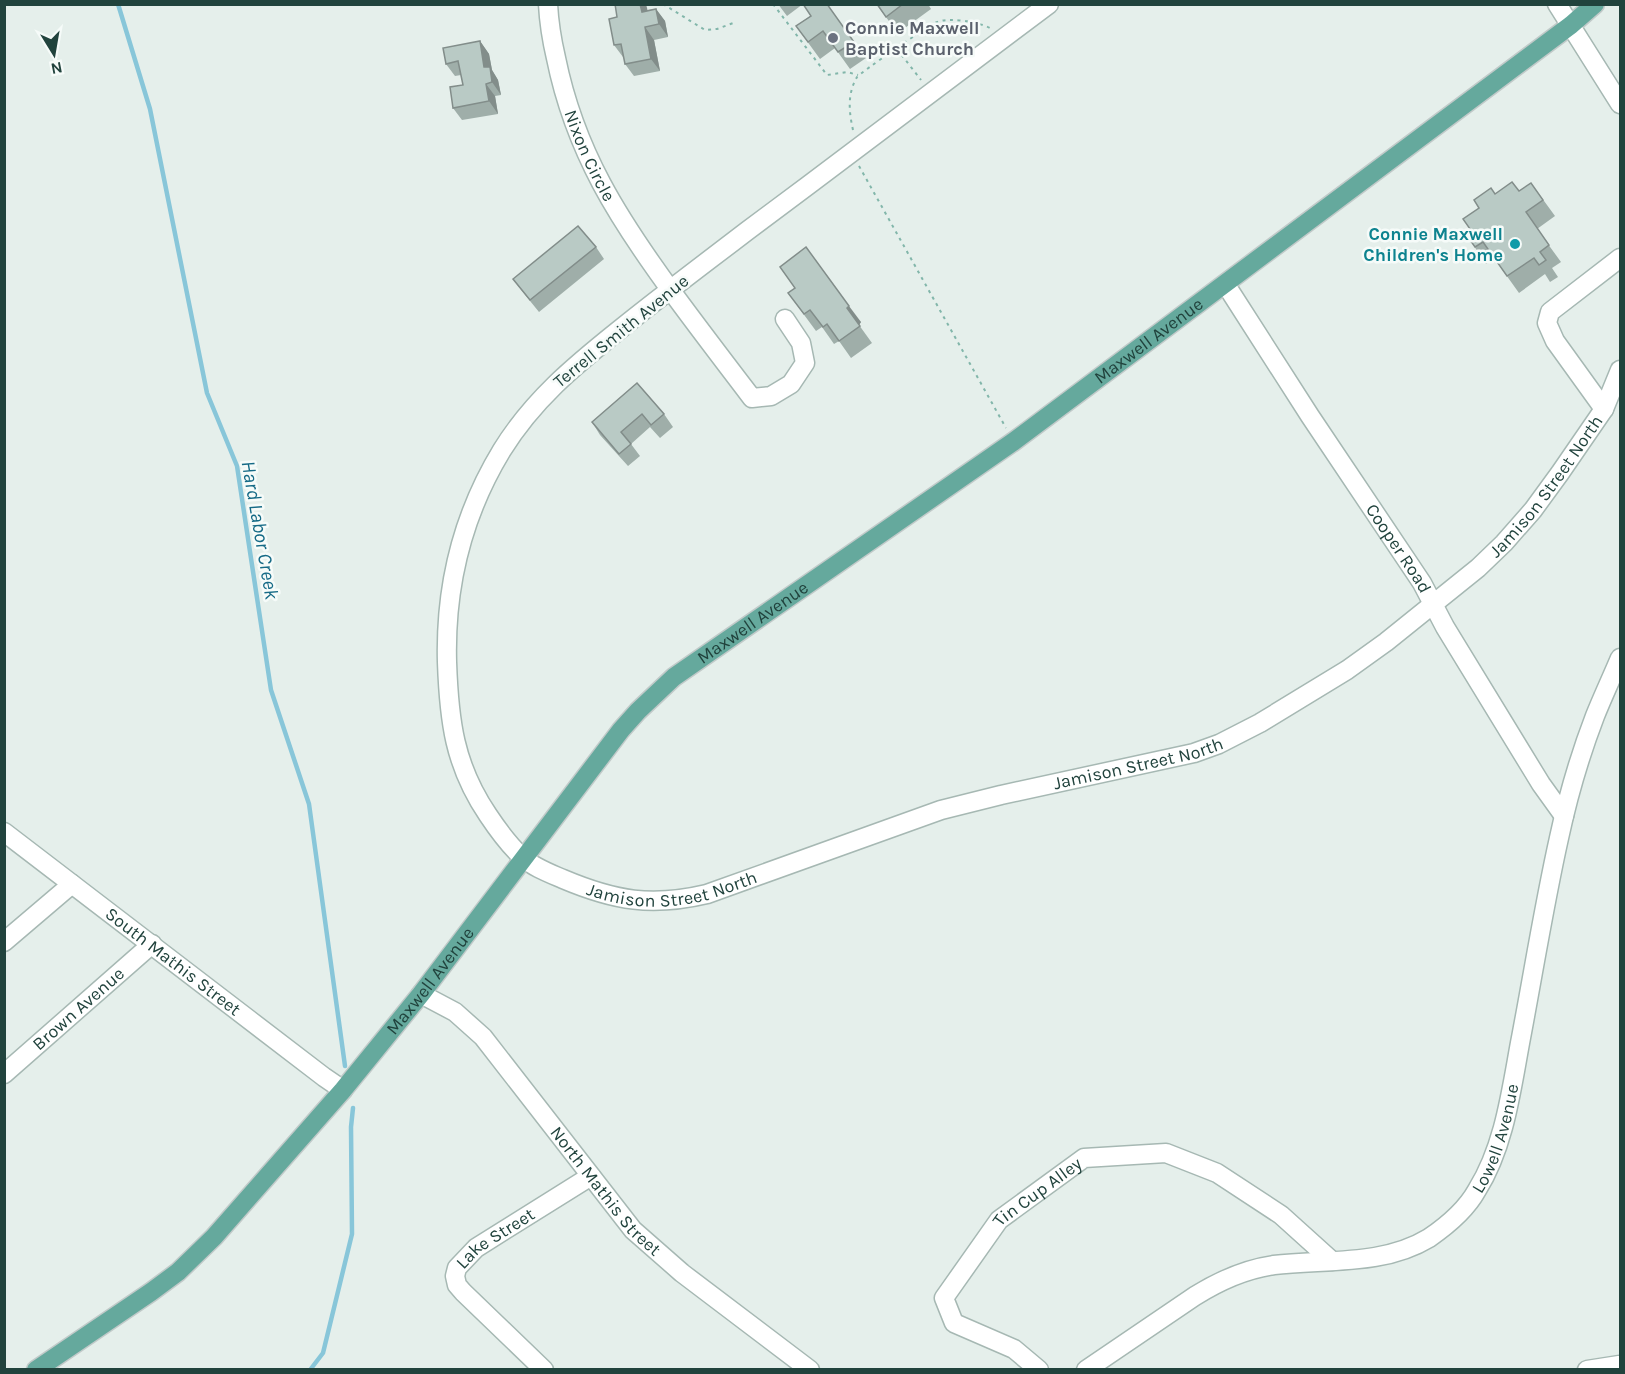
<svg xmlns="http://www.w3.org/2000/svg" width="1625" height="1374" font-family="Karla,sans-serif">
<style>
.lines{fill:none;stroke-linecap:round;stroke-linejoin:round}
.stream{stroke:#88c6d9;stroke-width:4.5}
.minor-casing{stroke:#a6b8b3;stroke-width:21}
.major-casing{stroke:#c1cac9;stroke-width:21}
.path{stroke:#82b6aa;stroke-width:2;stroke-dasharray:3 4.5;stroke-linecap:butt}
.minor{stroke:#fff;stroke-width:18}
.major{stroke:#65a99d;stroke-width:18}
.wall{fill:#9faea9}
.shaded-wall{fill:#828d8a}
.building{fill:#b9cac5;stroke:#828d8a;stroke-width:1.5}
.worship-dot{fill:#6b7280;stroke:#f6fbf9;stroke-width:2}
.culture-dot{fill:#0f9aa8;stroke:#f6fbf9;stroke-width:2}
.labels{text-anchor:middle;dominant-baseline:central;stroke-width:5;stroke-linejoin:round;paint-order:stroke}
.worship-label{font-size:18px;font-weight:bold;fill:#5b616d;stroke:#f6fbf9;text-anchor:start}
.street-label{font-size:18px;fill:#21433d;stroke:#f6fbf9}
.culture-label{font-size:18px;font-weight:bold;fill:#0d838f;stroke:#f6fbf9;text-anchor:end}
.water-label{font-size:20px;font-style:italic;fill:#156a86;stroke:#f6fbf9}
</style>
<rect width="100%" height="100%" fill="#e5efeb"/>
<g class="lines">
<path class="stream" d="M118 4 150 109 207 393 237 466 271 690 309 804 345 1066
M310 1370 323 1353 352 1234 351 1127 353 1108"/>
<defs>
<g id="minor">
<path id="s1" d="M548 4C549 23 552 41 556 58 575 152 619 220 675 296 700 330 726 364 752 398L771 396 791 384 805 363 801 343 785 319"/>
<path id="s2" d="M1049 4C948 80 848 156 747 231 704 264 661 296 619 330 574 366 533 400 502 450 463 514 445 587 447 662 449 720 454 765 488 815 498 830 509 845 522 857 533 867 549 873 563 879 615 901 652 907 707 894L941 810 1001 795 1194 753 1219 744 1260 723 1347 670 1386 642 1478 568 1504 543 1533 510 1560 473 1604 409 1620 370"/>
<path d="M1557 4 1620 104"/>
<path id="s3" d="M1226 285 1310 416 1422 583 1445 627 1541 784 1564 816"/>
<path d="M1604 409 1555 341 1547 323 1550 312 1620 258"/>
<path id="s4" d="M4 832 324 1077 343 1090"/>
<path d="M4 942 72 884"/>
<path id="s5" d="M421 994 455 1012 483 1037 633 1230 682 1273 810 1370"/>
<path id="s6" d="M4 1074 152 944"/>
<path id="s7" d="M544 1370 463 1292 457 1285 455 1276 457 1268 476 1248 591 1176"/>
<path id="s8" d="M1039 1370 1014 1349 954 1323 944 1298 999 1220 1084 1158 1166 1153 1217 1173 1281 1215 1332 1261"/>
<path id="s9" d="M1086 1370 1195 1296C1219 1281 1245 1269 1274 1265 1326 1259 1383 1266 1429 1238 1448 1225 1466 1210 1477 1190 1504 1147 1511 1092 1520 1043 1533 975 1544 905 1559 838 1568 796 1580 755 1595 716 1603 696 1612 677 1620 658"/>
<path d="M1587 1370 1619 1365"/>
</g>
<g id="major">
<path id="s10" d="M36 1370 151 1292 178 1272 214 1237 343 1090 421 994 621 730 638 711 674 677 1013 442 1571 25 1595 4"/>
</g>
</defs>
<use href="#minor" class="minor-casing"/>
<use href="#major" class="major-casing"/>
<path class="path" d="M663 4 705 30 717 29 736 22
M773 4 827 75 847 72 858 75
M897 49 921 80
M853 130C849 112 847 94 857 77 860 73 929 25 937 22 949 17 979 22 990 28
M859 166 1006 428"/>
<use href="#minor" class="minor"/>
<use href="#major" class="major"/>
</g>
<path class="wall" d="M778 4H803L787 16Z
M827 4 866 58 850 69 835 48 820 59 796 26Z
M876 4H928L931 9 898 33Z
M656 9 665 21 668 37 654 40 660 71 634 76 625 64 624 57H623L614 45 648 10Z
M480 41 489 54 492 70 498 80 501 95 495 96 498 114 462 120 453 108 463 85 461 75 455 76 446 64Z
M1531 183 1555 216 1537 229 1561 262 1552 268 1558 277 1550 282 1545 274 1519 293 1494 258 1486 264 1470 240 1475 236 1479 208 1496 194 1519 191Z
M596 247 604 259 539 312 522 291 513 279Z
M780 267 861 322 859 325 872 343 851 358 839 341 834 344 822 327 816 331 788 293 795 288Z
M637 383 664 414 673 427 660 438 650 427 631 444 640 456 628 466 600 435 592 422Z"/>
<path class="shaded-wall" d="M640 4H646L651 24 642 12Z
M656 9 665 21 668 37 659 24Z
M645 27 654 40 660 71 651 59Z
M480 41 489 54 492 70 498 80 501 95 492 82 484 67Z
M486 84 495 96 498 114 489 101Z
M849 306 861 322 859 325 847 308Z"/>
<path class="building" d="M615 4H640L642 12 656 9 659 24 645 27 651 59 625 64 621 44 614 45 609 19 617 17Z
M803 4H827L854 42 838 52 823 31 808 42 796 26 811 16Z
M877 4H903L886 17Z
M480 41 484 67H490L492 82 486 84 489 101 453 108 450 87 463 85 458 61 446 64 443 48Z
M1512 182 1519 191 1531 183 1543 200 1526 212 1549 245 1540 252 1546 260 1539 265 1534 258 1507 276 1483 242 1475 247 1470 240 1475 236 1463 219 1479 208 1474 200 1491 188 1495 194Z
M578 226 596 247 530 300 513 279Z
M806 247 849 306 847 308 860 326 839 341 827 324 823 327 810 310 804 314 788 293 795 288 780 267Z
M637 383 664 414 651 425 642 414 621 432 631 444 619 454 592 422Z"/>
<circle class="worship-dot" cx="833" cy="38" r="6"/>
<circle class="culture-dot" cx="1515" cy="244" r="6"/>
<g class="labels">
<g class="worship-label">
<text x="845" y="28">Connie Maxwell<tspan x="845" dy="21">Baptist Church</tspan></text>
</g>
<g class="street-label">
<text stroke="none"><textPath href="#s1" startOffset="158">Nixon Circle</textPath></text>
<text transform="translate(621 331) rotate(-39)">Terrell Smith Avenue</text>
<text stroke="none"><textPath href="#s10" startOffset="1530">Maxwell Avenue</textPath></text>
<text stroke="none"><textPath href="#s2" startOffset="2295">Jamison Street North</textPath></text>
<text stroke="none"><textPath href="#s3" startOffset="315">Cooper Road</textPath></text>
<text stroke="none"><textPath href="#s10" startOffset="1044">Maxwell Avenue</textPath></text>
<text stroke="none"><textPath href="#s2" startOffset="1791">Jamison Street North</textPath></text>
<text stroke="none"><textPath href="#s2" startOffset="1305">Jamison Street North</textPath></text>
<text stroke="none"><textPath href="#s4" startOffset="213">South Mathis Street</textPath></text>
<text stroke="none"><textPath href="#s10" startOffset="558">Maxwell Avenue</textPath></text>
<text stroke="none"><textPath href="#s6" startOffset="99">Brown Avenue</textPath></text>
<text stroke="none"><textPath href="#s9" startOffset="500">Lowell Avenue</textPath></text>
<text stroke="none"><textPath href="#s5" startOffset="273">North Mathis Street</textPath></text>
<text stroke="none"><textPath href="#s8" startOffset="268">Tin Cup Alley</textPath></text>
<text stroke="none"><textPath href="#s7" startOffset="188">Lake Street</textPath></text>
</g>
<g class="culture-label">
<text x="1503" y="234">Connie Maxwell<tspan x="1503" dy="21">Children's Home</tspan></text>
</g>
<g class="water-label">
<text transform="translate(260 530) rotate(80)">Hard Labor Creek</text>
</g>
</g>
<rect width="1625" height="1374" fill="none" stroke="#21433d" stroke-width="12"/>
<g transform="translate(54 54) rotate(169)" stroke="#f6fbf9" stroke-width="4.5" paint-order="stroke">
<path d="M0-4.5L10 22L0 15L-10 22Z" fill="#21433d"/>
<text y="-9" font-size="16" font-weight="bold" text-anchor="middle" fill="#21433d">N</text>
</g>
</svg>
